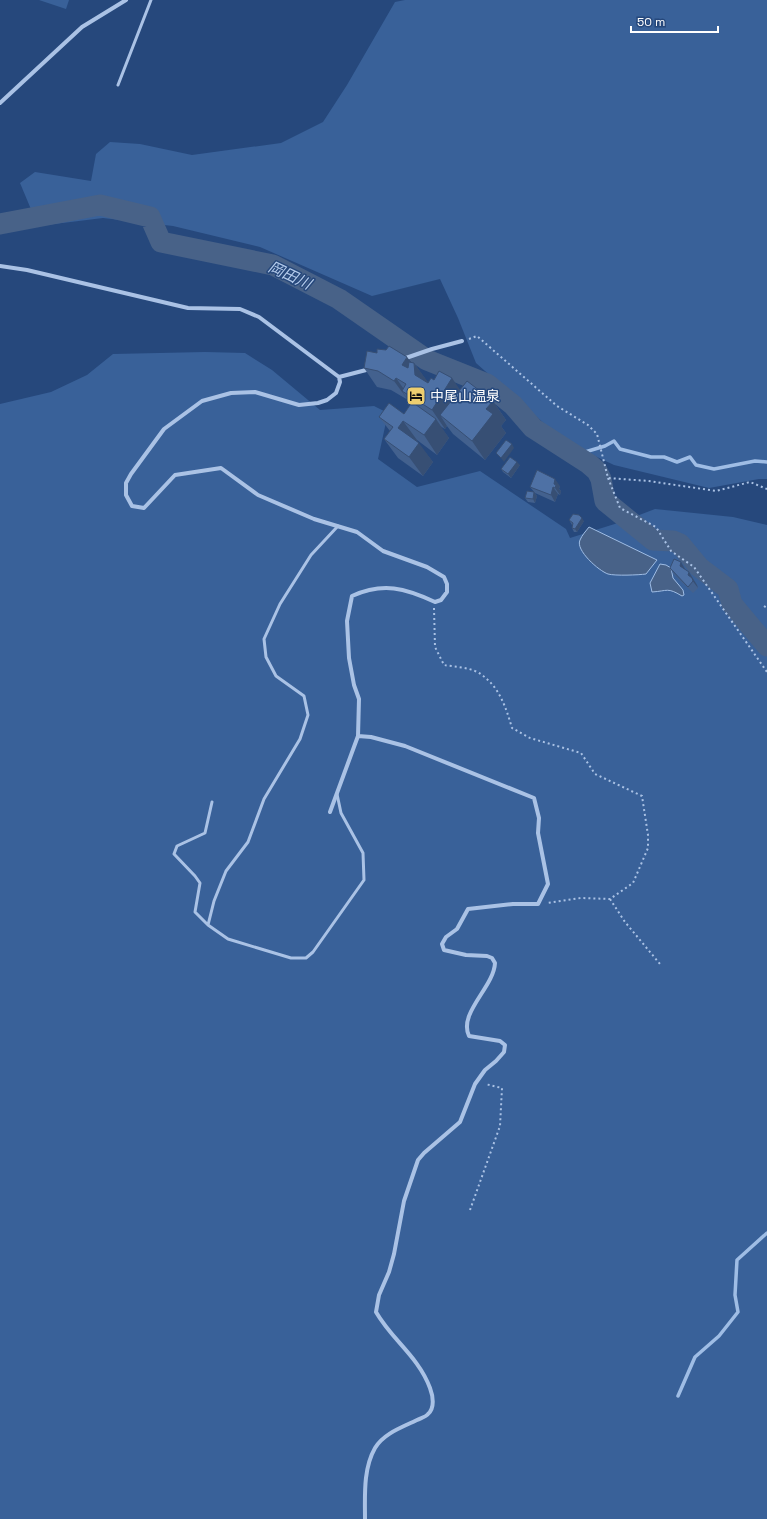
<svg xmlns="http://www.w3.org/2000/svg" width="767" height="1519" font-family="'Space Grotesk','Noto Sans JP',sans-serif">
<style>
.green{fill:#396199}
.water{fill:#486288;stroke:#9fbde5}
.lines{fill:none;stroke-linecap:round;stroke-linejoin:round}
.stream{stroke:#9fbde5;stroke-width:3.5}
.river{stroke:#486288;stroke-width:21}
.path{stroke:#aac2e5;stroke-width:2;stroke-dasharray:2 3;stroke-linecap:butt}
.service{stroke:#aac2e5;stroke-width:3}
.minor{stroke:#aac2e5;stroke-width:4}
.wall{fill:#43618e}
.shaded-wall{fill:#374f74}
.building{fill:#4e71a5;stroke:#374f74}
.labels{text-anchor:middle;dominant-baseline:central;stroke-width:3;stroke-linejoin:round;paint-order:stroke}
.poi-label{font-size:14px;fill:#fff;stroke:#26487c;text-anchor:start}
.water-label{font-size:15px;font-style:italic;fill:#b5ccec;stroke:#26487c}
</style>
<rect width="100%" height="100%" fill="#26487c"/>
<path class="green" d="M39 0H69L66 9Z
M405 0H767V479H759L709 488 614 465 565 442 476 363 458 318 440 279 372 296 260 247 173 226 103 218 38 226 20 183 35 172 91 181 96 154 110 142 140 144 192 155 281 143 323 122 347 85 395 2Z
M205 352 245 353 272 370 320 410 374 406 388 413 378 459 417 487 480 471 566 529 570 538 621 522 655 509 733 517 767 525V1519H0V404L51 392 87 375 113 354Z"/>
<path class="water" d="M589 527 657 560 646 574C639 575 615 576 608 574 599 571 575 550 580 540 582 535 586 531 589 527Z
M660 564 666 565 671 568 673 578 683 590 684 595 682 596C667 587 668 591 652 592L650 583Z"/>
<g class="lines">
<path class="stream" d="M575 455 605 446 614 441 620 449 651 457H664L677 462 690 457 696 465 714 469 755 461 767 462
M678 1396 695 1357 719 1336 738 1312 735 1295 737 1260 767 1233"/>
<path class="river" d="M0 224 100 205 150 217 161 242 273 265 339 299 427 360 487 384 513 405 533 428 589 464 597 471 601 479 605 501 653 540 673 541 680 544 699 567 728 589 732 604 767 646"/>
<path class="path" d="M469 339 477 336 557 406 588 425 597 434 608 478 649 481 716 491 750 482 767 489
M608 478 620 508 656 527 671 551 694 567 767 672
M764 606 767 608
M434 608 435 647 444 665C455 667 472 667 482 675 500 688 506 708 512 728L530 738 581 753 595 774 642 796 648 835V848L633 883 610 899 581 898 547 903
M610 899 625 922 660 964
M470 1210 500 1126 502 1088 485 1084"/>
<path class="service" d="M118 85 151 0
M212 802 205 833 177 846 174 854 195 876 200 883 195 912 208 925 214 901 226 871 248 842 264 799 300 739 308 715 304 696 276 676 266 657 264 639 280 604 311 555 338 526
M208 925 228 939 291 958H306L313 952 364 880 363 853 341 813 337 794"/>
<path class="minor" d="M0 103 82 27 126 0
M0 266 27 270 188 308 240 309 259 317 339 377 370 369
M403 359 432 349 462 341
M358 736 371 737 405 746 534 798 539 818 538 833 548 884 538 904H513L468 909 457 929 446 937 442 944 444 950 466 955 487 956 492 958 495 963C494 987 458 1013 469 1036L500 1041 505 1045 504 1052 496 1061 485 1070 475 1084 460 1122 424 1153 418 1160 404 1201 394 1254 389 1272 379 1295 376 1312C392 1340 418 1356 430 1388 433 1396 435 1408 428 1414 426 1417 421 1418 417 1420 403 1427 384 1433 375 1448 363 1469 365 1496 365 1519
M330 812 358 736 359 699 354 685 349 658 347 621 352 596C383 582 405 588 435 602L441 600 447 592V584L444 577 427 567 383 551 357 532 314 519 258 495 221 468 175 475 144 508 132 506 126 495V483L131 474 164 429 202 401 231 393 255 392 299 405 318 403 327 400 336 393 340 382 339 377"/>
</g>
<path class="wall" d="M411 362 414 363 428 383 434 380 493 401 506 420 501 426 506 433 485 460 453 434 447 426 445 429 440 426 449 438 437 455 417 440 416 441 433 462 423 476 398 458 384 439 390 431 379 417 404 414 411 404 408 400 391 390 377 387 364 368Z
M520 465 511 478 503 472 501 469Z
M560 486 559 489 561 491 560 495 558 494 555 502 535 493 530 487Z
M534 492 537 496 535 503 528 502 525 498Z
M569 520 584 521 577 532H574L572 528V525Z
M670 568 685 569V570L689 572 693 579 697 585 698 588 693 593 674 575Z"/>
<path class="shaded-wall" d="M407 357 415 367 414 363 428 382 429 394 402 365Z
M396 378 408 395 402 391 408 400 394 381Z
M452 378 465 397 440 415 447 426 445 429 432 410Z
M493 401 506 420 501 426 506 433 485 460 472 441 486 409Z
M436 419 449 438 437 455 424 435Z
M403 421 417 440 411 447 398 428Z
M419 443 433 462 423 476 409 457Z
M512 444 514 448 504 462 501 458Z
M517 462 520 465 511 478 508 474Z
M555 479 560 486 559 489 561 491 560 495 555 488 554 484Z
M553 487 558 494 555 502 551 495Z
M534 492 537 496 535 503 533 499Z
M582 518 584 521 577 532 575 529Z
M681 562 685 569 684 572 680 566Z
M689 572 697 585 698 588 688 575Z"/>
<path class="building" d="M389 346 407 357 402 365 408 368 409 362 414 363 415 375 428 383 431 378 434 380 439 371 452 378 432 410 402 391 406 384 396 378 394 381 378 371 364 368 367 351 377 353V349L386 350Z
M467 381 493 401 486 409 493 414 472 441 440 415Z
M412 402 436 419 424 435 403 421 398 428 419 443 409 457 384 439 393 427 379 417 389 403 404 414Z
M506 440 512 444 501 458 496 453Z
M510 457 517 462 508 474 501 469Z
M537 470 555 479 554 484 556 485 555 488 553 487 551 495 530 487Z
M527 491 534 492 533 499 525 498Z
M573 514 579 515 582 518 575 529 572 528 573 523 569 520Z
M674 559 681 562 680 566 689 572 688 575 692 578 693 581 688 587 670 568Z"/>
<defs>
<symbol id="hotel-square" viewBox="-11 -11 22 22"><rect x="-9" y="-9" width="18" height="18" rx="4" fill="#edce6f" stroke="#26487c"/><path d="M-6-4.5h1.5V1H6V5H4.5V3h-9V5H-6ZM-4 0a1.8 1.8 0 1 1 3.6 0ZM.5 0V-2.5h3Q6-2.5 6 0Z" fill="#111"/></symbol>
</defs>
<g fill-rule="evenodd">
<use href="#hotel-square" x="405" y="385" width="22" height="22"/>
</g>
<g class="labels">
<g class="poi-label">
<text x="430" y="396">中尾山温泉</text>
</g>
<g class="water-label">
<text transform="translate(290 275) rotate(25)">岡田川</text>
</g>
</g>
<path d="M631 26v6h87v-6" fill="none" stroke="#ffffff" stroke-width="2"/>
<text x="637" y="26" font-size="12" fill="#ffffff" stroke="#26487c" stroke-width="3" paint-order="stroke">50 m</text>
</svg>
